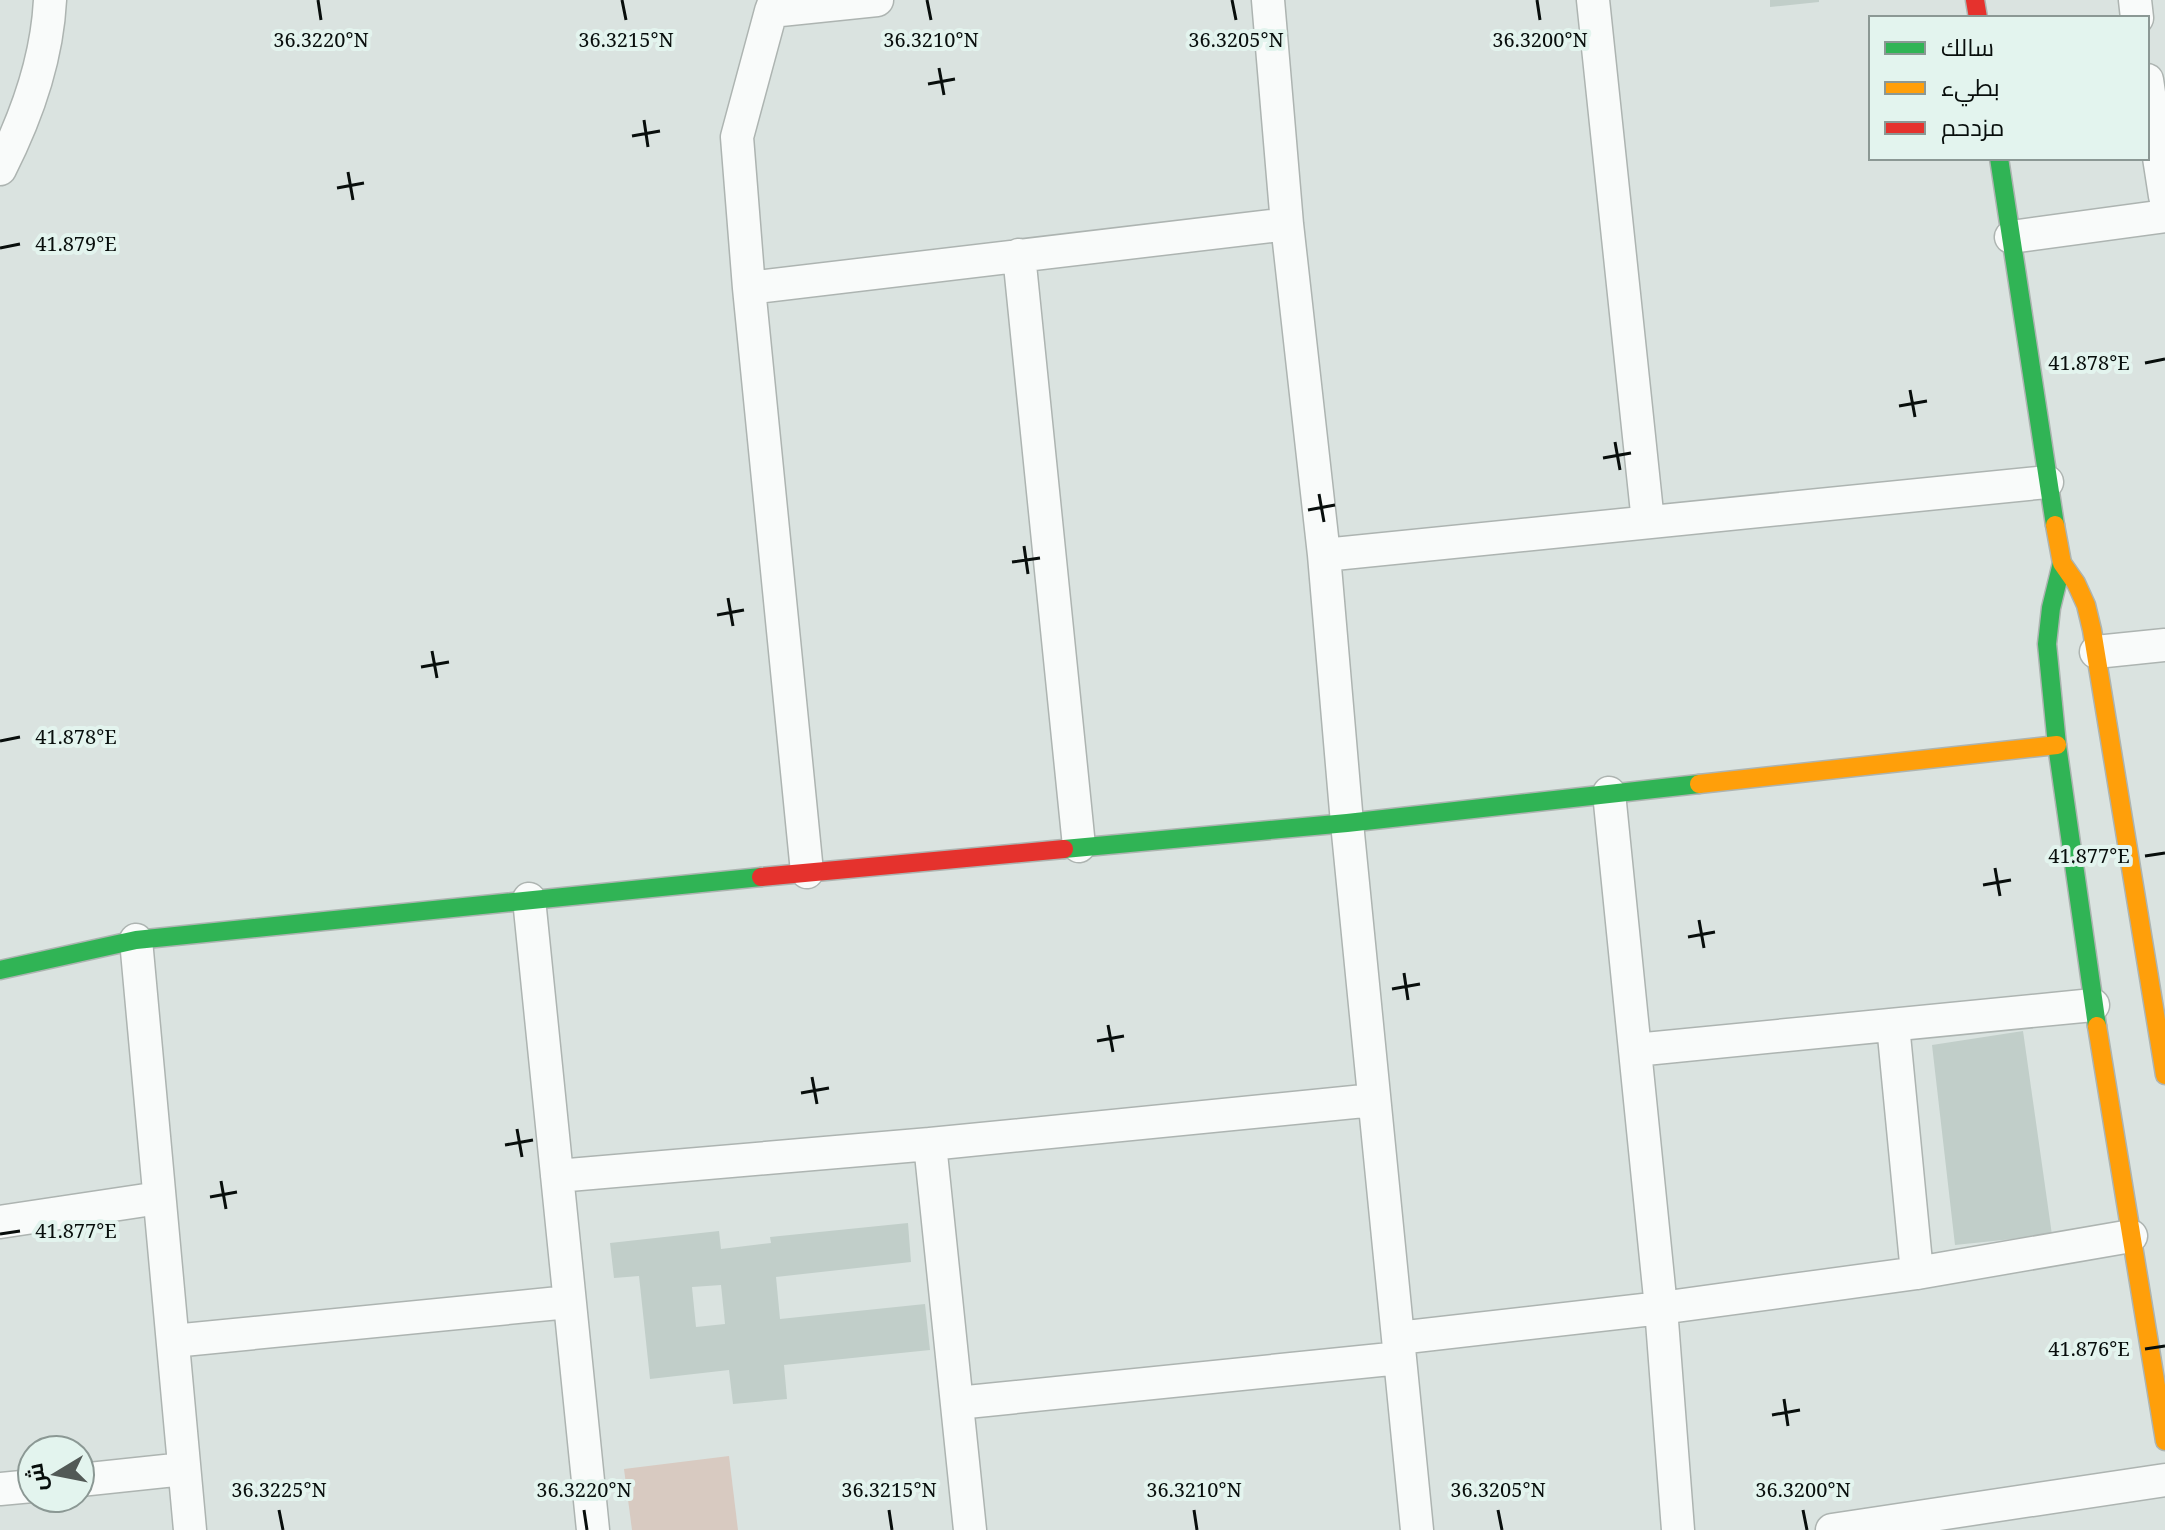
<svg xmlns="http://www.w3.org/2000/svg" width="2165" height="1530" font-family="'Noto Serif',Cairo,serif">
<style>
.green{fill:#d8cac1}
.building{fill:#c1cec9;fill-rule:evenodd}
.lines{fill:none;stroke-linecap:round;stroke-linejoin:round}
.street-casing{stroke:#adb4b1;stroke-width:35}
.fast-casing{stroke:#adb4b1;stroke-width:21}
.slow-casing{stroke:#adb4b1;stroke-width:21}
.jam-casing{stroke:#adb4b1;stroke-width:21}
.street{stroke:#f9fbfa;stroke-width:32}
.fast{stroke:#30b455;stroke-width:18}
.slow{stroke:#ff9f0a;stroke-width:18}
.jam{stroke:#e5322d;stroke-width:18}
.ticks{fill:none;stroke:#080e0c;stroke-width:3}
.ticks-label{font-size:20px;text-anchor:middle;fill:#080e0c;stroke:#e3f4ee;stroke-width:8;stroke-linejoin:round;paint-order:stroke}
</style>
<rect width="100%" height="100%" fill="#dae3e0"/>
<path class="green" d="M729 1456 738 1530H632L624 1469Z"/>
<path class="building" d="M1770 0H1819V2L1770 7Z
M2023 1031 2052 1235 1955 1245 1932 1045Z
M908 1223 911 1262 776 1277 780 1319 925 1304 930 1350 784 1365 787 1399 733 1404 729 1370 650 1379 639 1276 614 1278 610 1243 719 1231 721 1249 771 1243 770 1237ZM721 1285 725 1324 696 1327 692 1287Z"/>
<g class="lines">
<defs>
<path id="street" d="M775 0 771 11 737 137 749 288 807 872
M1268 0 1287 224 1324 555 1347 823 1417 1530
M1593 0 1648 522
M2135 0 2137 18
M771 11 877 0
M2147 80 2165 196
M0 169C27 116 47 60 50 0
M2011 237 2165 216
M1019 255 1079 846
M749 288 1287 224
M1324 555 2047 482
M2096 652 2165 645
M1609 793 1661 1308 1678 1530
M529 899 593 1530
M136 940 190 1530
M1893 1025 1917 1273
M1635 1050 2093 1005
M930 1144 970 1530
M557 1176 930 1144 1374 1100
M0 1222 159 1198
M1398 1338 1661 1308 1917 1273 2131 1236
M173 1341 569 1302
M957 1403 1400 1358
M80 1480 184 1469
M0 1489 32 1486
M1832 1530 2165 1480"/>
<path id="fast" d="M1999 158 2055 525
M2062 563 2051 608 2047 644 2057 745 2097 1026
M1064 849 1347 823 1699 784
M0 970 136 940 761 877"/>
<path id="slow" d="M2055 525 2062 563 2076 583 2086 605 2092 630 2165 1075
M1699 784 2057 745
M2097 1026 2165 1441"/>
<path id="jam" d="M1975 0 1978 18
M761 877 1064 849"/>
</defs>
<use href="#street" class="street-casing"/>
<use href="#fast" class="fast-casing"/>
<use href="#slow" class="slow-casing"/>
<use href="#jam" class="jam-casing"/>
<use href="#street" class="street"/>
<use href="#fast" class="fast"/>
<use href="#slow" class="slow"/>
<use href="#jam" class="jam"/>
</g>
<path class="ticks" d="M318 0 321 20M622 0 626 20M927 0 931 20M1232 0 1236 20M1537 0 1540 20M939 68 944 95M928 84 955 79M644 120 648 147M632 136 660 131M348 172 353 200M337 188 364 183M0 248 20 244M2145 363 2165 359M1910 390 1915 417M1899 406 1927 401M1615 442 1620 470M1603 458 1631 453M1319 494 1324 522M1308 510 1335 505M1024 546 1028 574M1012 562 1040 558M728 598 733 626M717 615 744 610M432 651 437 678M421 667 449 662M0 741 20 737M2145 856 2165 853M1995 868 2000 896M1983 885 2011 880M1699 920 1704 948M1688 937 1715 932M1404 973 1408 1000M1392 989 1420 984M1108 1025 1113 1052M1097 1041 1124 1036M812 1077 817 1104M801 1093 829 1088M517 1129 522 1157M505 1145 533 1140M221 1181 226 1209M210 1197 237 1192M0 1234 20 1231M2145 1349 2165 1346M1784 1399 1788 1426M1772 1415 1800 1410M279 1510 283 1530M584 1510 587 1530M889 1510 892 1530M1194 1510 1197 1530M1498 1510 1502 1530M1803 1510 1807 1530"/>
<g class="ticks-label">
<text x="321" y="47">36.3220°N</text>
<text x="626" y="47">36.3215°N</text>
<text x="931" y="47">36.3210°N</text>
<text x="1236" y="47">36.3205°N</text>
<text x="1540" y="47">36.3200°N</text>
<text x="76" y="251">41.879°E</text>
<text x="2089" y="370">41.878°E</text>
<text x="76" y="744">41.878°E</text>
<text x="2089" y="863">41.877°E</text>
<text x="76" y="1238">41.877°E</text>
<text x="2089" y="1356">41.876°E</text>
<text x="279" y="1497">36.3225°N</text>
<text x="584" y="1497">36.3220°N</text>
<text x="889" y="1497">36.3215°N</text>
<text x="1194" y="1497">36.3210°N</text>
<text x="1498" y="1497">36.3205°N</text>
<text x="1803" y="1497">36.3200°N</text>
</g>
<rect x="1869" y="16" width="280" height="144" fill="#e3f4ee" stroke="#8b9894" stroke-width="2"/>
<rect x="1885" y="42" width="40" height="12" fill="#30b455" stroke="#8b9894" stroke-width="2"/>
<text x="1941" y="56" font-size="24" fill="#080e0c">سالك</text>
<rect x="1885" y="82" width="40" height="12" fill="#ff9f0a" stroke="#8b9894" stroke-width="2"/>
<text x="1941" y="96" font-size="24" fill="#080e0c">بطيء</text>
<rect x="1885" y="122" width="40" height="12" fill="#e5322d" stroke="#8b9894" stroke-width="2"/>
<text x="1941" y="136" font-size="24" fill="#080e0c">مزدحم</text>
<g transform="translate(56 1474) rotate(260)"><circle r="38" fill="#e3f4ee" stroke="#8b9894" stroke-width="2"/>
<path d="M0-6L14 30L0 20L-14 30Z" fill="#525956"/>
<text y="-12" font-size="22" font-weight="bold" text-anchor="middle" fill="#080e0c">ش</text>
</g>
</svg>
